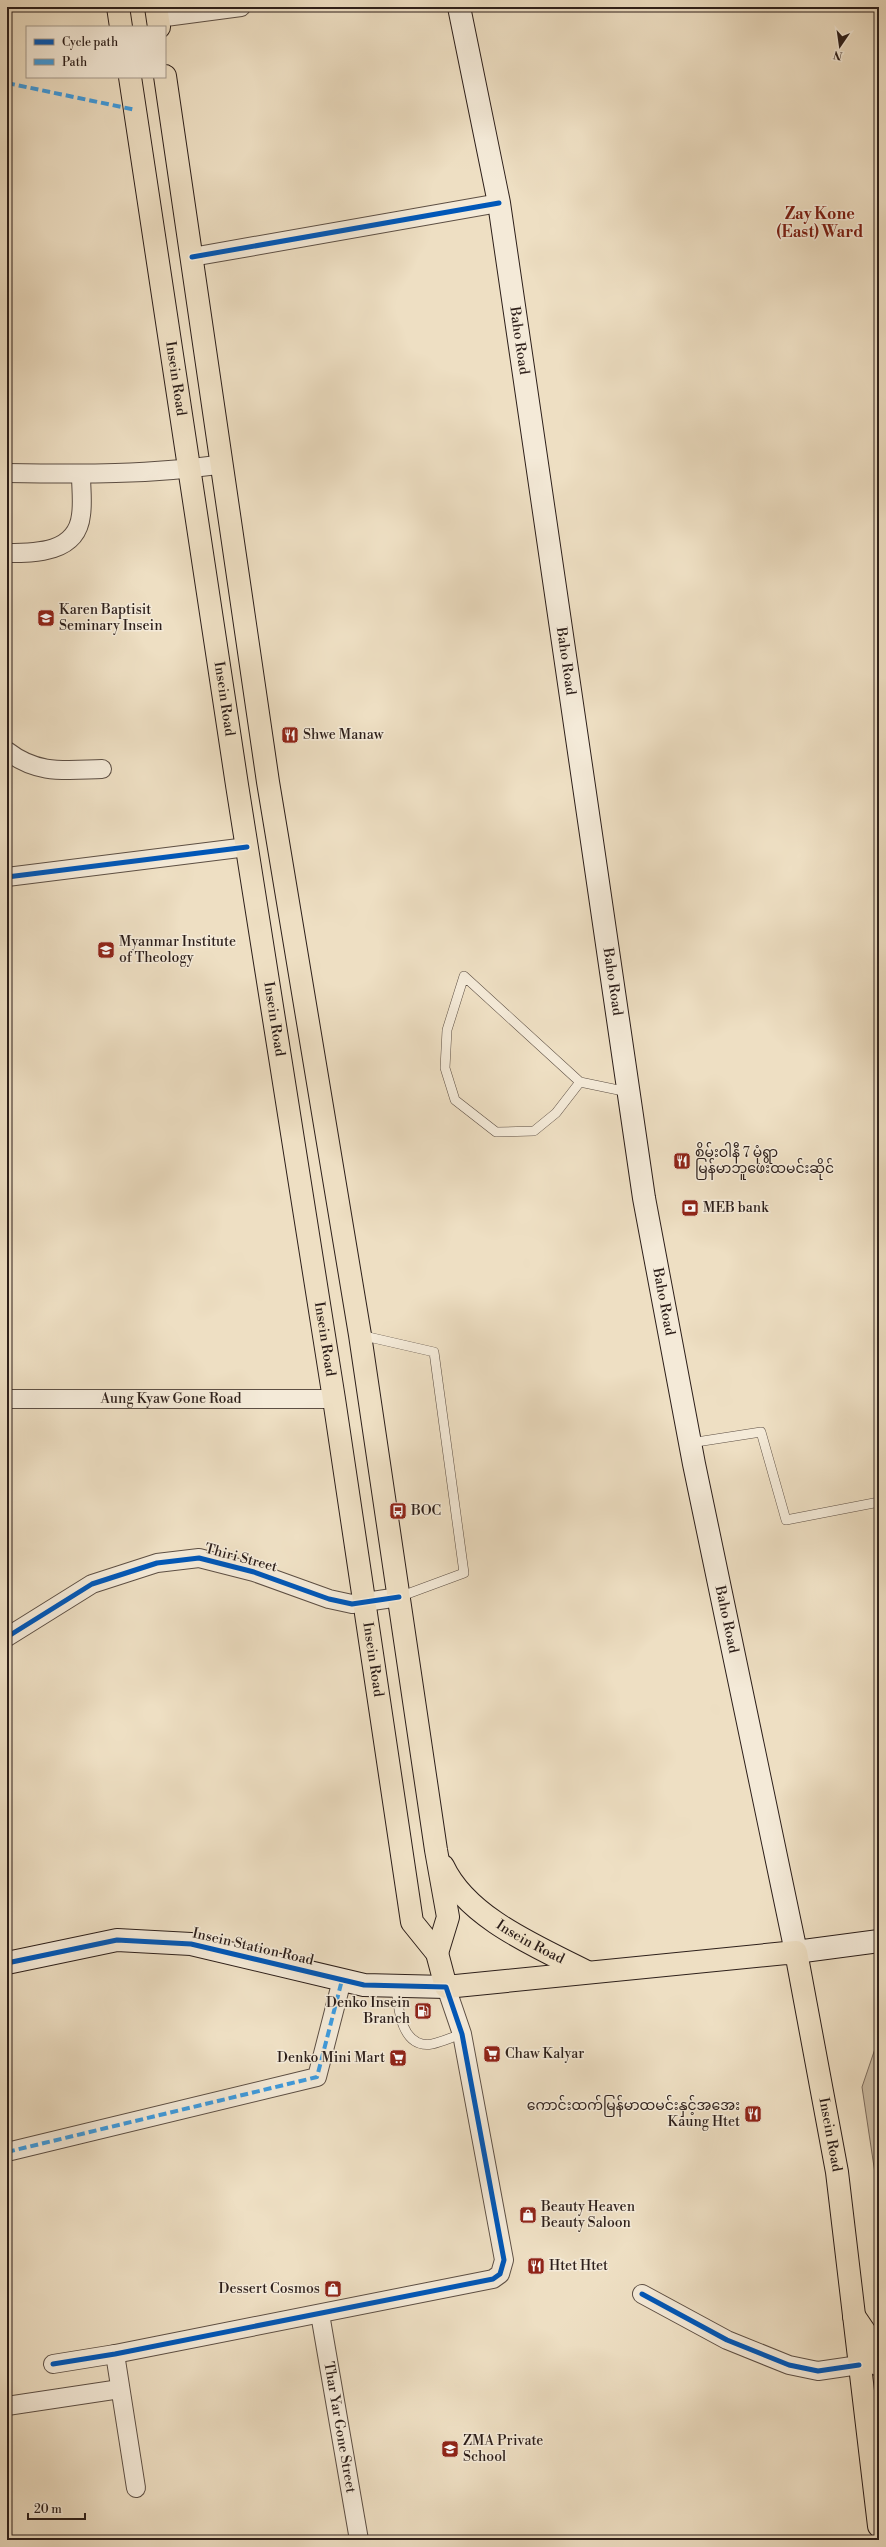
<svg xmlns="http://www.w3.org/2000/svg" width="886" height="2547" font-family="'Libre Bodoni','Noto Sans Myanmar',serif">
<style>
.green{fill:#cdbea6;stroke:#7d6e60}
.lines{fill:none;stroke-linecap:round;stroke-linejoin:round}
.lane-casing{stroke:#5d4f44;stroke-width:10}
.street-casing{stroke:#5d4f44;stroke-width:20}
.secondary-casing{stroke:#2d1f1a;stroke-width:24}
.primary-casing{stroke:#2d1f1a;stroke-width:24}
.lane{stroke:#f4ead8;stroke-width:9}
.street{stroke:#f4ead8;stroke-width:18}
.secondary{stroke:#f4ead8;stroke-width:22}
.primary{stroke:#eedfc3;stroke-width:22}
.quiet{stroke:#3d9bdf;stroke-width:4;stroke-dasharray:8 4;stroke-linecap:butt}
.cycleway-casing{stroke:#f4ead8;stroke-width:8}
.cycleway{stroke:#0057b8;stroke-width:5}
.labels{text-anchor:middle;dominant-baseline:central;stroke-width:3;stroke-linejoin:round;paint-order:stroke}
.street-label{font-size:14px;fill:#2d1f1a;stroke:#f4ead8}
.poi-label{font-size:14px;fill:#2d1f1a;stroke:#f4ead8;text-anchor:start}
.quarter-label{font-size:16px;font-weight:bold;fill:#7a1f14;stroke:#f4ead8}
</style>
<rect width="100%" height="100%" fill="#eedfc3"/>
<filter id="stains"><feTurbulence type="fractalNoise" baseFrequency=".005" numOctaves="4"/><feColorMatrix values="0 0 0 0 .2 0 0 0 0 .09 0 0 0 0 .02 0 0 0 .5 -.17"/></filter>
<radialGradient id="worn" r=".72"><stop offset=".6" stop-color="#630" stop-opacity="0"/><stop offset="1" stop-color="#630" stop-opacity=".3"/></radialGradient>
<path class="green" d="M879 2037V2200L862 2087Z"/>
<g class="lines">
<defs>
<path id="lane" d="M580 1082 556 1113 534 1131 496 1132 455 1100 445 1068 447 1030 464 976 580 1082 628 1092
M360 1335 434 1352 464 1573 399 1597
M690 1443 761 1432 786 1520 879 1502
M396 1986C398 2008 401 2049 432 2044 442 2042 452 2037 462 2034"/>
<g id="street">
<path d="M158 18 241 7"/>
<path d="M192 257 499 203"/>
<path d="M7 473C79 474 152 475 223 464"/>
<path d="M7 553C36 553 77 553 81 515 83 502 81 488 81 474"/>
<path d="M7 751C38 775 65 770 102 769"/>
<path d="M7 877 247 847"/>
<path id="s1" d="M7 1399H334"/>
<path d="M7 1637 92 1584 157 1563 199 1558 254 1572 329 1599 352 1604 399 1597"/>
<path d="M7 2152 317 2077 342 1980"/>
<path d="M642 2294 727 2340 789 2365 818 2371 859 2365"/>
<path id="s2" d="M320 2314 359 2540"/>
<path d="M115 2354 136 2488"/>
<path d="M53 2364 115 2354 493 2279 500 2274 504 2260 462 2034 446 1987"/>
<path d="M7 2406 120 2389"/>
</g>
<g id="secondary">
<path id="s3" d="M459 7 499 203 644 1198 694 1464 796 1952 879 1941"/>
<path d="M7 1963 117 1940 191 1944 364 1985 446 1987"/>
</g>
<g id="primary">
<path d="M118 7 121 27"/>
<path d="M156 7 159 27"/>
<path d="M165 76 268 782 360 1335 436 1850 448 1917 437 1953"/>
<path id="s4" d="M130 77 237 785 334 1399 412 1922 437 1953 446 1987 796 1952 837 2172 879 2526"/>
<path id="s5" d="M443 1866C467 1918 538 1947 587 1972"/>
<path d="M854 2316 875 2347 879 2365"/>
</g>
</defs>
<use href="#lane" class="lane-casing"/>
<use href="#street" class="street-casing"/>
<use href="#secondary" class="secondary-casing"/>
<use href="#primary" class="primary-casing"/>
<use href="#lane" class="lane"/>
<use href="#street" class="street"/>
<use href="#secondary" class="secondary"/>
<use href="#primary" class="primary"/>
<path class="quiet" d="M7 83 136 110
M7 2152 317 2077 342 1980"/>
<defs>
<path id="cycleway" d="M192 257 499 203
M7 877 247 847
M7 1637 92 1584 157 1563 199 1558 254 1572 329 1599 352 1604 399 1597
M7 1963 117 1940 191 1944 364 1985 446 1987 462 2034 504 2260 500 2274 493 2279 115 2354 53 2364
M642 2294 727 2340 789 2365 818 2371 859 2365"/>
</defs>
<use href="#cycleway" class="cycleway-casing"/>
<use href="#cycleway" class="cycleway"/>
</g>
<defs>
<symbol id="university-square" viewBox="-11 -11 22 22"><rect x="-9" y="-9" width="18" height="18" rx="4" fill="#8f2418" stroke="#f4ead8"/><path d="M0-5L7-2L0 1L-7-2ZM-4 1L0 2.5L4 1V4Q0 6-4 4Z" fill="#fff"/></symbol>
<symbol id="restaurant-square" viewBox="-11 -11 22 22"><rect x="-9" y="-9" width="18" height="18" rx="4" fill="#8f2418" stroke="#f4ead8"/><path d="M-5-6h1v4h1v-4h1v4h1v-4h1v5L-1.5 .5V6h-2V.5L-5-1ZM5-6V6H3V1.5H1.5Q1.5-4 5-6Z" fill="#fff"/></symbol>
<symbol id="bank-square" viewBox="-11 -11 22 22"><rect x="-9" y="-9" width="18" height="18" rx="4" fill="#8f2418" stroke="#f4ead8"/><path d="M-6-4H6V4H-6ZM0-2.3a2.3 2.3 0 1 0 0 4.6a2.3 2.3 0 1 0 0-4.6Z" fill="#fff"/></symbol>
<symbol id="bus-square" viewBox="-11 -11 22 22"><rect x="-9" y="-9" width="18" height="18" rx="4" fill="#8f2418" stroke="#f4ead8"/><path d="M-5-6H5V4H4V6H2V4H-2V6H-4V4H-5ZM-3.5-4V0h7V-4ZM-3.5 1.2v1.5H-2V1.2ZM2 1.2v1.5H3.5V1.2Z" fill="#fff"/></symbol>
<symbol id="fuel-square" viewBox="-11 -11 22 22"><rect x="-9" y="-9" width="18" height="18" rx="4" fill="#8f2418" stroke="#f4ead8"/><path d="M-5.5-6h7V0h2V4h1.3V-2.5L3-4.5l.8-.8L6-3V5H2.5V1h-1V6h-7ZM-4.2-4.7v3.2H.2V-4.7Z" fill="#fff"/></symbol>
<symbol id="supermarket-square" viewBox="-11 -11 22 22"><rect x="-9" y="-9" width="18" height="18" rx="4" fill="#8f2418" stroke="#f4ead8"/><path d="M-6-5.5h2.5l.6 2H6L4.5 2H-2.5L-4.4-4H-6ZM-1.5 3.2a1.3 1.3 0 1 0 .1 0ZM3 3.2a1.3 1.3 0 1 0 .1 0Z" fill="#fff"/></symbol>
<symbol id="shop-square" viewBox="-11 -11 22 22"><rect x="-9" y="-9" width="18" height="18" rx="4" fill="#8f2418" stroke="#f4ead8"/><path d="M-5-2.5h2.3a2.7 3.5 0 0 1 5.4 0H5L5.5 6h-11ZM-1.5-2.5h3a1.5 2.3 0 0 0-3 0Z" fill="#fff"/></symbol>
<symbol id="school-square" viewBox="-11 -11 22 22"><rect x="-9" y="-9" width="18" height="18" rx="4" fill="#8f2418" stroke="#f4ead8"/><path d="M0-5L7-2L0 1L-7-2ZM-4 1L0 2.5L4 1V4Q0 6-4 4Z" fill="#fff"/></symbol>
</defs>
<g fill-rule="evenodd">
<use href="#university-square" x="36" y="608" width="20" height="20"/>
<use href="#restaurant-square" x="280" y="725" width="20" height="20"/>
<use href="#university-square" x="96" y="940" width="20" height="20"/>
<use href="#restaurant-square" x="672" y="1151" width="20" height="20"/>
<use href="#bank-square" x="680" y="1198" width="20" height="20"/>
<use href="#bus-square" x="388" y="1501" width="20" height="20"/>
<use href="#fuel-square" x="413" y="2001" width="20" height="20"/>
<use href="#supermarket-square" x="482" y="2044" width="20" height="20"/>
<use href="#supermarket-square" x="388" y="2048" width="20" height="20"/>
<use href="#restaurant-square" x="743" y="2104" width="20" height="20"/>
<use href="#shop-square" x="518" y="2205" width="20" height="20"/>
<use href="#restaurant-square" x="526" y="2256" width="20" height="20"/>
<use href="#shop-square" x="323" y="2279" width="20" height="20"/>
<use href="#school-square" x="440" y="2439" width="20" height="20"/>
</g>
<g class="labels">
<g class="street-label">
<text stroke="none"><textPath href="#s3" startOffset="339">Baho Road</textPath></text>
<text stroke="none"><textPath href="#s4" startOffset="305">Insein Road</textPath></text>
<text stroke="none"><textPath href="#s3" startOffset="663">Baho Road</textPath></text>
<text stroke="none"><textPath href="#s4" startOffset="629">Insein Road</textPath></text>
<text stroke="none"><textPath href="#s3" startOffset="987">Baho Road</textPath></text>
<text stroke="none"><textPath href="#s4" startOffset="953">Insein Road</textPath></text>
<text stroke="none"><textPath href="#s3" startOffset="1311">Baho Road</textPath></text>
<text stroke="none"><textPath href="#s4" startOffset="1277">Insein Road</textPath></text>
<text stroke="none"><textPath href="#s1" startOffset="164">Aung Kyaw Gone Road</textPath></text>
<text transform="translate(241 1558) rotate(15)">Thiri Street</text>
<text stroke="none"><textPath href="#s3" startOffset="1635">Baho Road</textPath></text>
<text stroke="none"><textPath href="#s4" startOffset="1601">Insein Road</textPath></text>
<text stroke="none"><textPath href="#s5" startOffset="118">Insein Road</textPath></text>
<text transform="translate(253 1947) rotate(13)">Insein Station Road</text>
<text stroke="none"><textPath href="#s4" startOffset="2479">Insein Road</textPath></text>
<text stroke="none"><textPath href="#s2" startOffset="115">Thar Yar Gone Street</textPath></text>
</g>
<g class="poi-label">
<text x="59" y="610">Karen Baptisit<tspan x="59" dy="16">Seminary Insein</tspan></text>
<text x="303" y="735">Shwe Manaw</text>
<text x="119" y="942">Myanmar Institute<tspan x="119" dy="16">of Theology</tspan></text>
<text x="695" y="1153">စိမ်းဝါနီ 7 မုံရွာ<tspan x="695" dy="16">မြန်မာဘူဖေးထမင်းဆိုင်</tspan></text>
<text x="703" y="1208">MEB bank</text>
<text x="411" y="1511">BOC</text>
<text x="410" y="2003" text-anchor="end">Denko Insein<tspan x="410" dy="16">Branch</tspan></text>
<text x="505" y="2054">Chaw Kalyar</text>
<text x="385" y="2058" text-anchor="end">Denko Mini Mart</text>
<text x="740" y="2106" text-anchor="end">ကောင်းထက်မြန်မာထမင်းနှင့်အအေး<tspan x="740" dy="16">Kaung Htet</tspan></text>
<text x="541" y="2207">Beauty Heaven<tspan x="541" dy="16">Beauty Saloon</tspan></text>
<text x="549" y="2266">Htet Htet</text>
<text x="320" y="2289" text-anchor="end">Dessert Cosmos</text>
<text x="463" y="2441">ZMA Private<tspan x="463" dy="16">School</tspan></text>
</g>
<g class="quarter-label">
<text x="820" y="214">Zay Kone<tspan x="820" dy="18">(East) Ward</tspan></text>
</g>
</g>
<rect width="886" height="2547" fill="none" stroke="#eedfc3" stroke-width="24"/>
<rect x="8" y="8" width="870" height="2531" fill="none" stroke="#2d1f1a" stroke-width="2"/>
<rect x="12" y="12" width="862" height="2523" fill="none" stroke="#2d1f1a"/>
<rect x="26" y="26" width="140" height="52" fill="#f4ead8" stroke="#a4998c"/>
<rect x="34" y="39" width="20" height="6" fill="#0057b8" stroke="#a4998c"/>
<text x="62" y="46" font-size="12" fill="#2d1f1a">Cycle path</text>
<rect x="34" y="59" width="20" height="6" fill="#3d9bdf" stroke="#a4998c"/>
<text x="62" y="66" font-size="12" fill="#2d1f1a">Path</text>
<g transform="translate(840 46) rotate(193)" stroke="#f4ead8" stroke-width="3" paint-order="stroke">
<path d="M0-3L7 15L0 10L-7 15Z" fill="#2d1f1a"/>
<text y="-6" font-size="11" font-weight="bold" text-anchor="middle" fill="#2d1f1a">N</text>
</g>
<path d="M28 2513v6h57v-6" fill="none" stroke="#2d1f1a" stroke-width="2"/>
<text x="34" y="2513" font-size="12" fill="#2d1f1a" stroke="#f4ead8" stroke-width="3" paint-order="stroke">20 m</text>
<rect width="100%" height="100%" filter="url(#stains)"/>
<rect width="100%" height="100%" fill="url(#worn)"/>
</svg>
